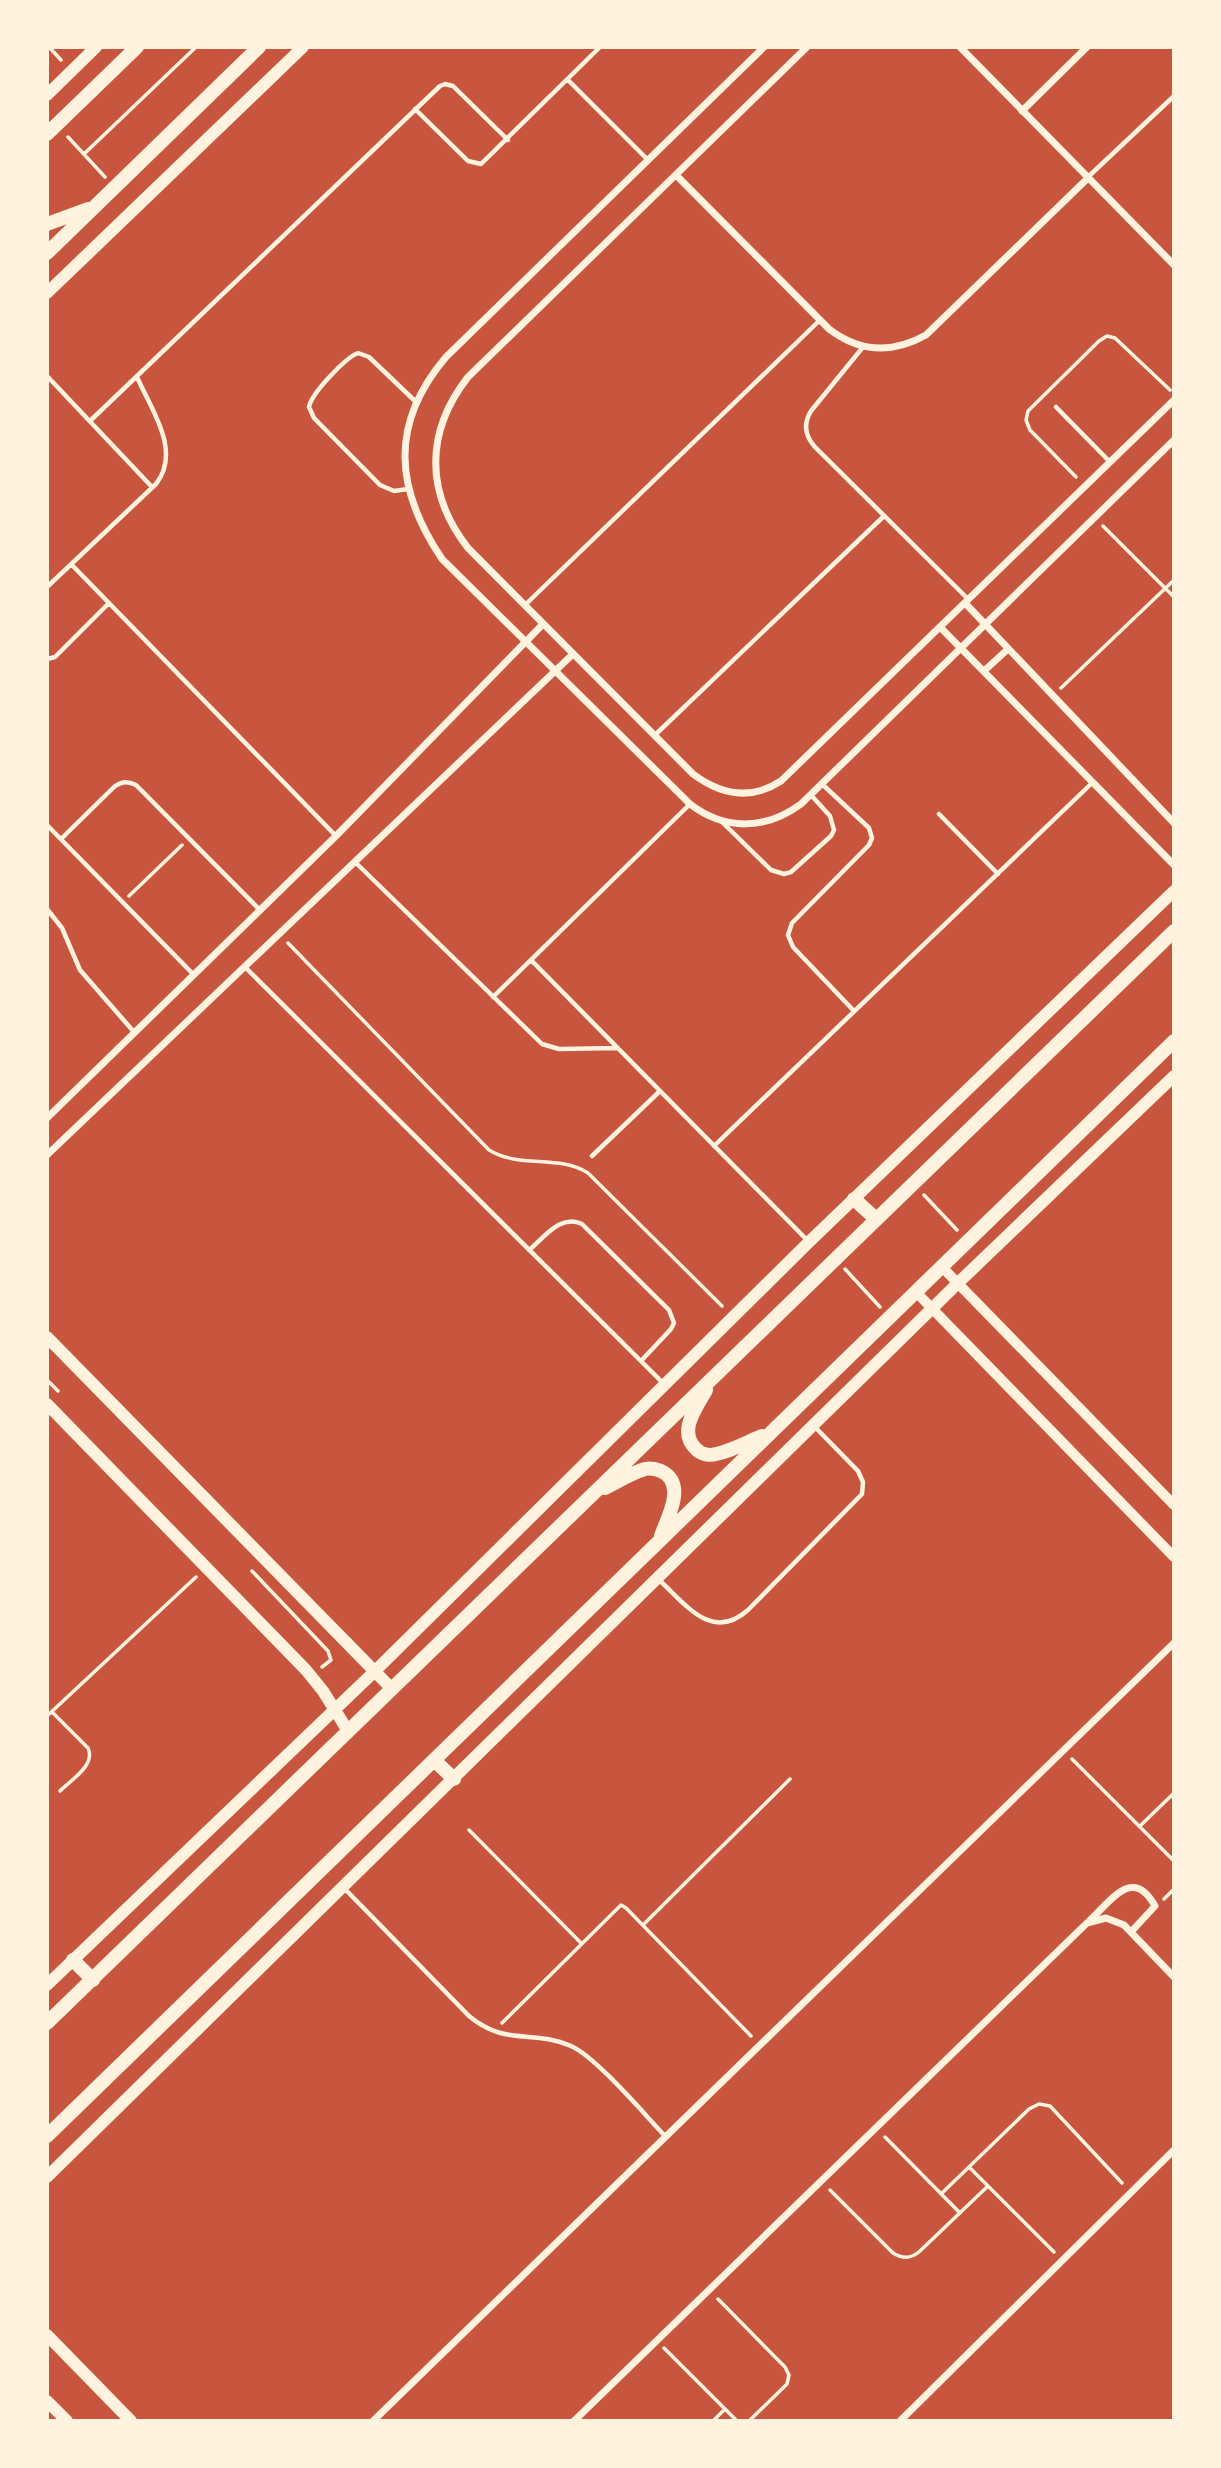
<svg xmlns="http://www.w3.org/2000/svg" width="1221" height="2468" font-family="'Noto Sans',sans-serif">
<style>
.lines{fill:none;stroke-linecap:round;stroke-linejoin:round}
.path{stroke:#fff3e0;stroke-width:3.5}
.service{stroke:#fff3e0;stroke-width:4.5}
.minor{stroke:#fff3e0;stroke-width:7}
.tertiary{stroke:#fff3e0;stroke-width:10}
.secondary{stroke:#fff3e0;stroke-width:12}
.primary{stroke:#fff3e0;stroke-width:14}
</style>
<rect width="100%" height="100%" fill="#c8553d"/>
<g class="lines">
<path class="path" d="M49 47 61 60
M68 137 105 177
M84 154 196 47
M1076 477 1030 430 1026 420 1028 411 1099 341 1107 336 1115 338 1170 390
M1103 526 1174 597
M1061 688 1174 580
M129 896 182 845
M288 943 489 1150C520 1169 558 1154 588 1173L722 1306
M924 1195 957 1230
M845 1269 880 1307
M47 1380 58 1391
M252 1571 328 1651 331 1660 322 1667
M52 1712 88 1748C96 1765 71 1780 60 1791
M47 1716 196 1577
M1072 1759 1174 1861
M1140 1826 1174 1793
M469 1830 581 1943
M1164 1899 1174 1889
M643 1925 790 1779
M502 2023 621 1905 626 1908 751 2036
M885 2137 960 2213
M969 2167 1054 2252
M830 2190 893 2253C903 2259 911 2259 920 2251L988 2186
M941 2194 1029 2109 1039 2104 1050 2106 1122 2183
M718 2299 785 2367 789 2375 787 2384 749 2421
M664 2348 737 2421
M713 2421 725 2409"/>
<path class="service" d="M568 80 648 160
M415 109 468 161 481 164 600 47
M1088 177 1174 96
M863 347 811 411C803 424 805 436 815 447L968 599
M47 376 152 487
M1056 407 1110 462
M90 421 440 86 445 84 453 86 508 140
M408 489 394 491 380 485 314 418 309 407C311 394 345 358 358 353L369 357 416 402
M71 564 335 835
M47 587 156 484C182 451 151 409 137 377
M525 605 820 320
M47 659 55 657 109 603
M655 735 884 516
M822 784 869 828 872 838 869 845 792 923 788 935 793 947 854 1011
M939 814 998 874
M722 822 771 870 784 874 791 872 831 836 834 830 830 816 811 795
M47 825 194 975
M61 839 114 787C122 781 128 781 136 785L260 910
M355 862 542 1044 559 1049 618 1048
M47 909 62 928 80 970 134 1032
M531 960 809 1242
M245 967 664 1384
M493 997 690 804
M714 1146 1092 783
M592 1156 660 1091
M529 1250C545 1237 560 1214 582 1224L669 1310 674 1323 671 1329 641 1361
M658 1579C685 1603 711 1643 748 1610L862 1494 863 1482 858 1471 815 1427
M344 1888 469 2016C506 2047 533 2029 571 2046 596 2057 644 2114 666 2137"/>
<path class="minor" d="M764 47 446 357C389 424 395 489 442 559L690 804C725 831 766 830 801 804L1174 440
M807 47 468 377C425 432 425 493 468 548L693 774C721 795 750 801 781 781L1174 400
M960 47 1174 265
M1022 111 1087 47
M676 175 829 329C859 352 892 354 926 335L1088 178
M965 603 1174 823
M940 627 1174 865
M984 671 1008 649
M47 1118 336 836 543 624
M47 1155 573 654
M1090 1920C1112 1900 1133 1866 1155 1906L1131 1932
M373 2421 1174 1643
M574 2421 1087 1923 1106 1918 1124 1925 1174 1977
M900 2421 1174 2150"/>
<path class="tertiary" d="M941 1266 1174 1505
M915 1291 1174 1557"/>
<path class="secondary" d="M47 95 96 47
M47 293 303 47
M47 1337 392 1689
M47 1404 306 1670 323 1691 348 1731
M47 1985 373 1673 809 1242 1174 891
M47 2177 958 1283 1174 1076
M47 2335 131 2421
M47 2401 67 2421"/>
<path class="primary" d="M47 134 137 47
M47 224 88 209
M47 253 259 47
M854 1199 876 1219
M706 1390C697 1407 677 1431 696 1449 701 1454 709 1456 716 1454 731 1451 747 1442 762 1436
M605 1488C617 1482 631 1473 645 1469 650 1468 656 1469 661 1471 687 1483 668 1517 661 1536
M434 1760 454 1779
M73 1960 93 1980
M47 2023 1174 931
M47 2136 1174 1041"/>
</g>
<rect width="1221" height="2468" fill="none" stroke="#fff3e0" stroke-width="98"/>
</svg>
